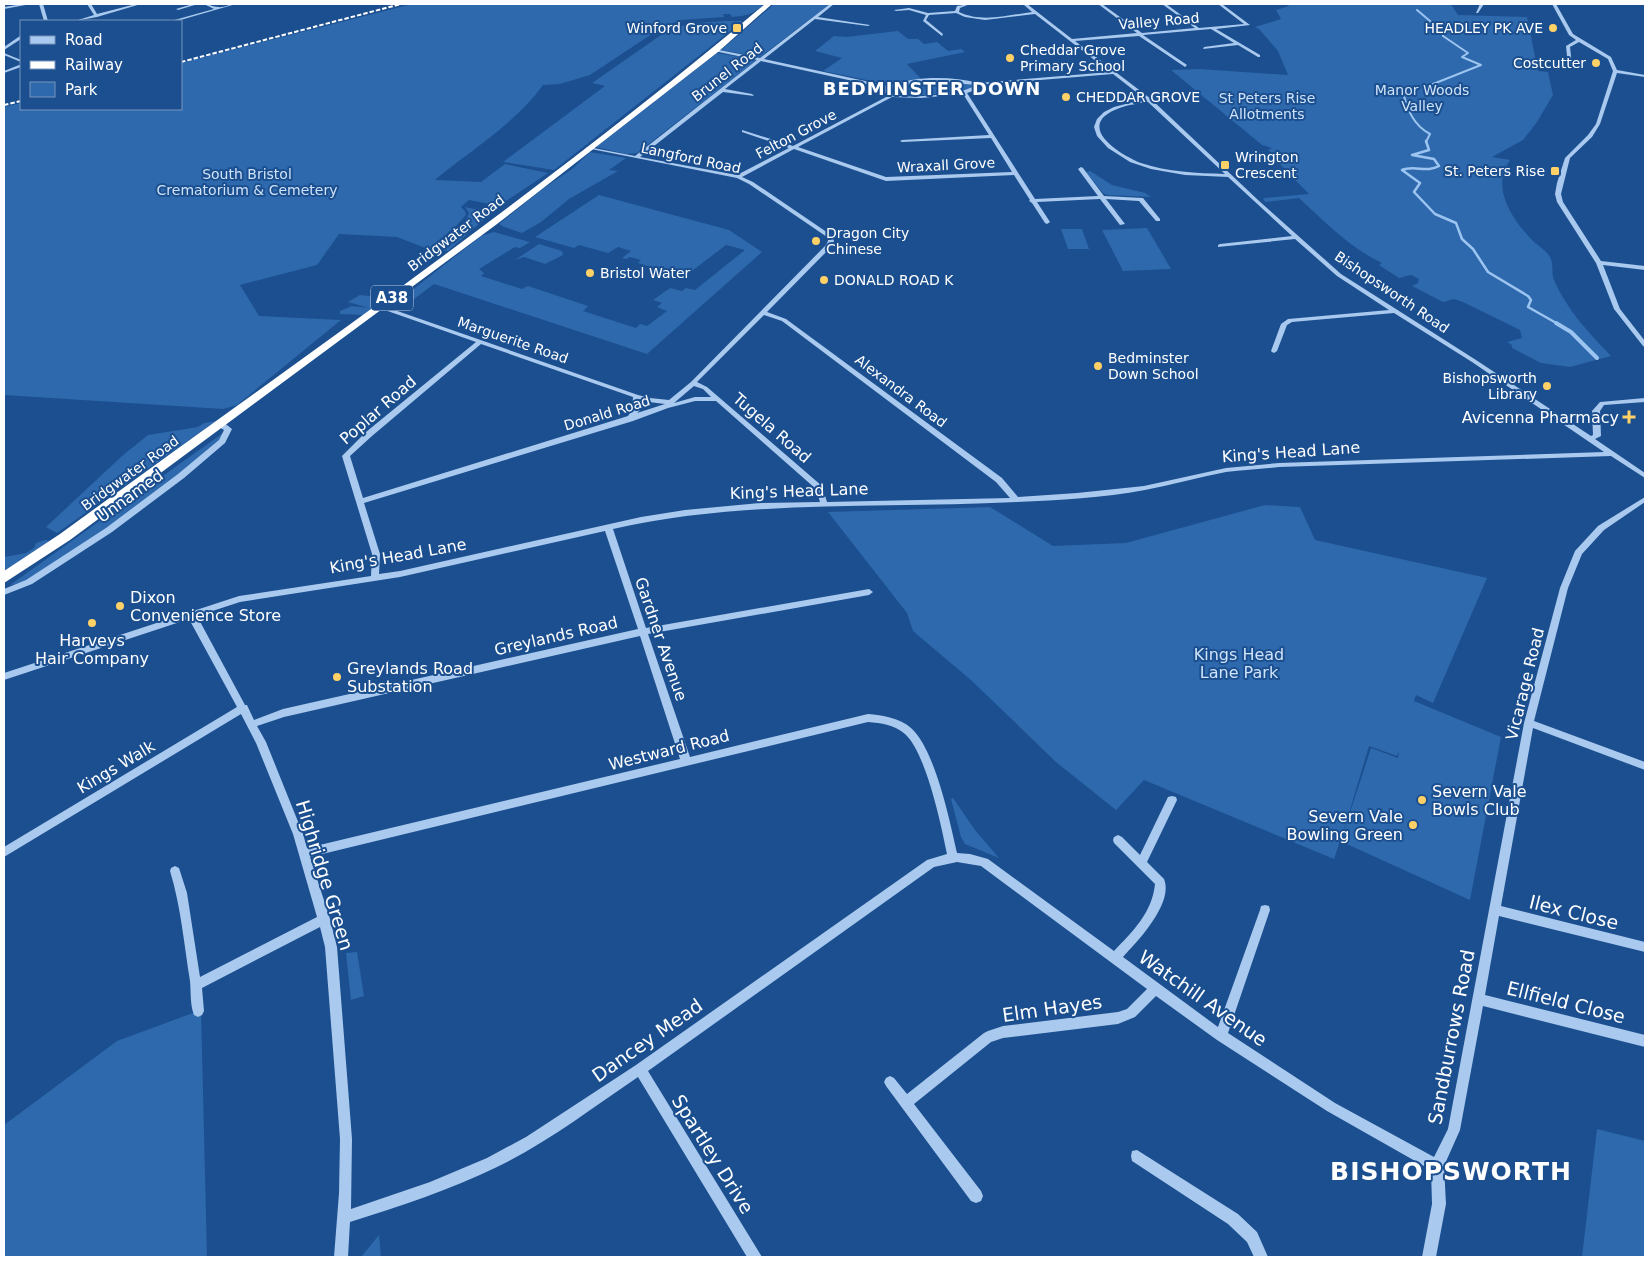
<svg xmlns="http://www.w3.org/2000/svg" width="1649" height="1261" font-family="'DejaVu Sans',sans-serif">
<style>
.green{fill:#2e69ad;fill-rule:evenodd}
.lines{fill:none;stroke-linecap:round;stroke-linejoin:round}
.stream-far2{stroke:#9cc4f0;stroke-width:2}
.stream-far1{stroke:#9cc4f0;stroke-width:2.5}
.stream{stroke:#9cc4f0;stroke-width:4}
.minor{fill:#a9c9ee;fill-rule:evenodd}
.highway{fill:#fff;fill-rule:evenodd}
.rail{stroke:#fff;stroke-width:2;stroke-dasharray:4.5 2;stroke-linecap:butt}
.poi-dot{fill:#ffd166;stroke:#1b4f8f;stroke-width:2}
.labels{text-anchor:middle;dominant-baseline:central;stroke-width:4;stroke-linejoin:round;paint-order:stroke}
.far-street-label{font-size:14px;fill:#fff;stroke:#1b4f8f}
.far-poi-label{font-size:14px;fill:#fff;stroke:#1b4f8f;text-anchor:start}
.far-park-label{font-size:14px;fill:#cfe3fa;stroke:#1b4f8f}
.shield{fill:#1b4f8f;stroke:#bbcadd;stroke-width:1}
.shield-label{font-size:15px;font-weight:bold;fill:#fff}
.street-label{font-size:16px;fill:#fff;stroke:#1b4f8f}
.poi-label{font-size:16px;fill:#fff;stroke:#1b4f8f;text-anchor:start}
.park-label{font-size:16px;fill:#cfe3fa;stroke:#1b4f8f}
.far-district-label{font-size:18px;font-weight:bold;letter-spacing:1px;fill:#fff;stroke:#1b4f8f}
.near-street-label{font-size:19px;fill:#fff;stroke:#1b4f8f}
.near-district-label{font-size:25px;font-weight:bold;letter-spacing:1px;fill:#fff;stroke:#1b4f8f}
</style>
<rect width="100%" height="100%" fill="#1b4f8f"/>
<path class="green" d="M412 4H764C754 14 746 16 732 17L730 14H723L724 17 681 20 661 28 590 75 560 84 543 85C515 124 471 150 435 180L481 182 505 164 548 173 503 203 495 205 469 200 461 207 465 211 466 215 456 226 428 249 397 237 339 234 317 265 240 285 259 316 341 320 237 405 223 409 4 395V107L21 103V109H181V63Z
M774 4H830L760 57 721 50Z
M1287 4H1451L1458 15 1527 17 1538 71 1548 72 1553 95 1537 122 1523 140 1492 157 1510 160C1490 189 1513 220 1533 241 1539 247 1546 250 1550 257 1554 264 1551 273 1554 280 1567 310 1589 333 1611 356L1570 367 1541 363 1512 348V345L1507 342 1522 338 1520 330 1463 302 1454 299 1443 302 1412 286 1418 283 1419 279 1411 275 1399 278 1379 265 1382 263C1349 247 1326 223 1299 198L1265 202 1263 198 1309 194 1272 156 1274 155 1268 150 1272 148 1262 145 1171 70 1200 69 1288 75 1278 51 1259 29 1255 27 1281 19 1276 10 1289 6Z
M725 21H743L554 170 503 162 605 86 592 83 671 28 697 23Z
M898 31 908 39H918L924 44 937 42 948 51 961 49 965 52 907 64 922 80 886 84 823 71 842 58 815 51 834 36 846 37Z
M717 53 757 60 637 153 626 154 596 147Z
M958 80 974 86C963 93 894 101 888 89L901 85Z
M590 152 626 158 609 170 618 171 569 199 541 222 522 233 504 227 499 224 541 190 572 169Z
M1090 171 1112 185 1145 193 1151 197 1107 195 1103 193 1086 172Z
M599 195 729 230 762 252 647 354 434 284 401 309 392 306 481 236 494 232 530 242 520 248 515 247 479 269 484 273 481 276 522 289 528 286 588 306 583 311 636 328 640 324 647 326 667 311 657 307 662 303 653 300 670 288 682 291 686 288 695 290 745 250 726 245 684 277 638 263 641 260 630 257 626 259 622 258 631 251 618 247 608 253 579 245 574 248 535 237Z
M465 207 488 212 489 215 448 251 430 249 466 221 469 213Z
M1147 228 1171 269 1123 271 1102 230Z
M1061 229H1082L1089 249H1068Z
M539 244 562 251 563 255 545 264 524 257 515 260Z
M360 295 385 298 363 315 340 314V311L352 306 369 308 348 302Z
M216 421 57 533 46 527 122 456 148 435 198 427 204 423Z
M223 433 220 440 137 508 30 578 20 583 10 585Z
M1265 505 1300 507 1315 540 1487 578 1433 703 1416 695 1414 701 1501 737 1470 900 1340 841 1334 859 1144 780 1116 810 1056 762 972 681 913 631 907 613 828 512 990 507 1053 546 1126 543ZM1369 746 1397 756 1399 751 1398 758 1371 748 1341 840Z
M45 540 50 541 4 571V557L26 553 34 548 36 543Z
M953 798 975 830 999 858 965 844 961 837 951 799Z
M357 952 364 996 351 1000 346 953Z
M201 1010 207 1257H4V1125L117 1041Z
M1597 1129 1645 1141V1257H1582Z
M379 1235 381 1257H361Z"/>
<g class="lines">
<path class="stream-far2" d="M1417 10 1443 32V36L1468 53 1462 57 1481 65 1428 86
M1406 92 1403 93C1408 110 1413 125 1430 134L1426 142"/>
<path class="stream-far1" d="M1426 141 1429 150 1412 155 1434 159 1439 166C1427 173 1414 165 1402 170L1420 183 1414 192 1435 214 1456 223 1462 239 1473 249 1488 272 1528 296 1531 300 1528 307 1558 324"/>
<path class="stream" d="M1556 323 1571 332 1597 358"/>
<path class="minor" d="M23 4H31L4 9V7Z
M39 4H43L48 21H44Z
M87 4H91L97 14 136 4H141L97 17 75 21 94 15Z
M193 4H198L178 10 176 9Z
M204 4C210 4 212 7 218 7 223 8 230 4 236 4L177 21H171L214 9Z
M830 4H834L818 17 870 25 868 26 815 19 764 59 888 86C915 76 951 76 978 83L1110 72 1035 14 985 20 965 17 956 13 929 15 926 20 943 34 942 36 923 21 926 15 909 10 896 11 894 10 909 8 928 13 955 11 957 6 970 4 960 8 959 12C982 23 1008 15 1032 12L1023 4H1027L1072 39 1137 33 1098 4H1102L1142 33 1195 28 1162 4H1166L1199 28 1244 24 1218 4H1222L1250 25 1216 29 1260 55V57H1258L1238 45 1203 49 1204 47 1234 43 1211 29 1143 35 1187 65 1185 67 1139 36 1075 41 1151 99 1258 200 1341 274 1476 360 1591 436 1593 435 1592 411 1600 402 1645 398V402L1604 405 1600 411 1601 436 1595 439 1645 473V478L1611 456 1279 467C1261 469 1244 470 1226 472 1199 477 1172 485 1145 490 1103 498 1059 500 1017 502 882 509 745 499 613 529L646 628 869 589 873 592 869 595 648 634 690 757 868 714C882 715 900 718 911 728 935 749 950 822 957 853L970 854 988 859 1114 951C1133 931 1152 913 1155 884L1114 843 1113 840 1114 837 1118 835 1122 837 1140 855 1168 797 1172 796 1176 797 1177 800 1147 862 1164 879C1174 903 1138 941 1123 957L1218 1027 1260 910 1261 906 1265 905 1269 906 1270 910 1228 1033 1335 1103 1434 1157 1448 1129 1524 723 1560 588 1575 551 1598 526 1645 497V502L1604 530 1582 554 1568 588 1534 721 1645 762V770L1533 728 1501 906 1645 942V952L1499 916 1485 995 1645 1035V1047L1483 1006 1460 1130 1444 1166 1446 1204 1436 1257H1422L1432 1204 1431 1170 1327 1111 1217 1040 1156 996 1135 1017 1118 1024 1003 1038 991 1042 914 1104 981 1191 983 1196 981 1201 976 1203 971 1201 886 1086 884 1082 886 1078 890 1076 894 1078 907 1094 984 1033 988 1031 1003 1026 1118 1012 1127 1009 1147 989 981 866 957 862 934 867 648 1071 762 1257H747L638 1077C592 1108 547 1143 497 1167 450 1190 400 1206 350 1222L348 1257H334L339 1193 340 1139 325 947 320 927 202 988 204 1011 202 1015 198 1017 194 1015C190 1005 191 992 190 981 184 944 181 907 170 871L171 868 175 866 179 868 187 893 200 977 317 917 293 834 256 743 241 714 4 857V847L237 707 189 619 4 680V673L239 596 371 576 372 554 342 456 366 432 476 342 379 308V306H383L638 395 650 398 669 400 691 382 826 245 828 241 827 237 749 184 737 178 586 148 588 147 635 156 757 60 714 51V49L760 58ZM761 61 885 88 883 90 888 96 793 146 742 130V132L789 148 737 175 640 157 723 92 754 96 752 94 725 89ZM1113 74 1145 99 1114 107 1104 112 1097 119 1094 127 1097 136 1108 148 1130 162 1151 169 1185 175 1228 177 1292 236 1220 244 1218 245V247L1295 239 1337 276 1389 310 1288 319 1281 324 1271 351 1272 352 1274 353 1277 351 1287 325 1292 322 1394 313 1472 362 1604 452 1279 463 1226 468 1144 486 1077 493 1018 497 1002 478 786 319 767 312 831 247 834 241 831 235 753 182 742 177 794 149 886 181 1014 175 1030 200 1029 201 1032 203 1045 223 1047 224 1050 222 1037 202 1100 199 1120 225 1125 224 1106 199 1139 201 1156 221H1160V219L1143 198 1104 196 1083 168 1081 167 1078 169 1098 196 1035 199 967 93 976 90 979 85ZM945 82 975 85C967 94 906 99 894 95 891 94 890 92 888 90L902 85ZM963 94 989 135 902 140 900 141 902 142 991 138 1012 172 886 177 798 147 892 97 921 98ZM1148 102 1225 174C1196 173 1168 172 1141 163 1128 158 1089 137 1102 119 1112 107 1134 104 1148 102ZM764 315 782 321 996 482 1010 498 827 502 822 486 707 387 697 382ZM481 344 633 397 632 410 628 416 363 498 350 456 372 436ZM694 386 703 389 711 397H695L674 403ZM639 399 649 402 665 404 637 413 640 410ZM695 401H716L816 489 820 502 760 503 685 510 641 517 400 571 379 574 380 554 364 503 633 421 668 408ZM605 531 638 629 283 709 254 720 247 705H245L197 616 240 602 400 577ZM640 636 680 759 307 848 303 834 266 742 257 726 284 717ZM868 722C881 723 895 725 905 734 926 753 941 824 947 854L927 860 636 1065 526 1137 487 1158 430 1182 351 1209 352 1139 337 947 330 919 310 857Z
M1480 4H1484L1478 13H1476Z
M1552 4H1556L1573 34 1611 57 1617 70 1645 75V77L1617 73 1600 124 1592 137 1570 158 1561 194 1563 202 1601 261 1645 266V270L1603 265 1620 309 1645 341V347L1643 346 1614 309 1596 263 1557 202 1555 194 1557 183 1565 158 1588 135 1596 124 1613 71 1608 59 1579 42 1570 47 1572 65 1568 66 1566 46 1576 40 1569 35Z
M20 36H21V39L4 50V47Z
M4 53 21 60V62L4 55Z
M19 65H21V67L4 73V71Z
M217 422H223L232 429 225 443 184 478 112 532 32 584 4 595V589L26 580 106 528 178 474 219 440 224 430 217 426Z
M1137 1150 1238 1214 1257 1232 1268 1257H1254L1247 1242 1228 1224 1132 1161 1131 1156 1132 1151Z"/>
<path class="highway" d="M765 4H772L718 52 497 224 70 540 4 583V571L60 534C297 361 541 193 765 4Z"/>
<path class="rail" d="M181 62 401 4
M4 105 21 101"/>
</g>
<g class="poi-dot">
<rect x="732" y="23" width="10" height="10" rx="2.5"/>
<circle cx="1553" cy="28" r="5"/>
<circle cx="1010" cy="58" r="5"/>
<circle cx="1596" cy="63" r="5"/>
<circle cx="1066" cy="97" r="5"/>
<rect x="1220" y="160" width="10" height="10" rx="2.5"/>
<rect x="1550" y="166" width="10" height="10" rx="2.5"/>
<circle cx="816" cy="241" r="5"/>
<circle cx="590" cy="273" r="5"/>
<circle cx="824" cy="280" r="5"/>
<circle cx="1098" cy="366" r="5"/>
<circle cx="1547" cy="386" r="5"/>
<path d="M1626.5 409.5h5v5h5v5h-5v5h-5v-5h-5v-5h5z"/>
<circle cx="120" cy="606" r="5"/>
<circle cx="92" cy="623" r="5"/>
<circle cx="337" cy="677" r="5"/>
<circle cx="1422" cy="800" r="5"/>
<circle cx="1413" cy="825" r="5"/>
</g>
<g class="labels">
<g class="far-street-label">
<text transform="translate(1159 21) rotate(-5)">Valley Road</text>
<text transform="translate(727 72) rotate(-38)">Brunel Road</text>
<text transform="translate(796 134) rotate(-28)">Felton Grove</text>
<text transform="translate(691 158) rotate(12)">Langford Road</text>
<text transform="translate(946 165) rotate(-3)">Wraxall Grove</text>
<text transform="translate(456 233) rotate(-37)">Bridgwater Road</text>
<text transform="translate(1392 292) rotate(34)">Bishopsworth Road</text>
<text transform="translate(513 340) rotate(19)">Marguerite Road</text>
<text transform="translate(901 391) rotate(37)">Alexandra Road</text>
<text transform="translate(607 413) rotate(-17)">Donald Road</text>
<text transform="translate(130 473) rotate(-36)">Bridgwater Road</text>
</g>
<g class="far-poi-label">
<text x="727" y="28" text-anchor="end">Winford Grove</text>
<text x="1543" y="28" text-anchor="end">HEADLEY PK AVE</text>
<text x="1020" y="50">Cheddar Grove<tspan x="1020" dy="16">Primary School</tspan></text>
<text x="1586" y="63" text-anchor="end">Costcutter</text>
<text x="1076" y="97">CHEDDAR GROVE</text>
<text x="1235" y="157">Wrington<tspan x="1235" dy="16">Crescent</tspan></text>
<text x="1545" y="171" text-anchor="end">St. Peters Rise</text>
<text x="826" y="233">Dragon City<tspan x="826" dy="16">Chinese</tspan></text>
<text x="600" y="273">Bristol Water</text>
<text x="834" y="280">DONALD ROAD K</text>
<text x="1108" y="358">Bedminster<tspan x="1108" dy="16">Down School</tspan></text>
<text x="1537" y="378" text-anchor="end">Bishopsworth<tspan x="1537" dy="16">Library</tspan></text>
</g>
<g class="far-park-label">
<text x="1422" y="90">Manor Woods<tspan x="1422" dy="16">Valley</tspan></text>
<text x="1267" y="98">St Peters Rise<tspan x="1267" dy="16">Allotments</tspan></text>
<text x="247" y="174">South Bristol<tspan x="247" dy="16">Crematorium &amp; Cemetery</tspan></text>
</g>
<rect class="shield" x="371" y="285.5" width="42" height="25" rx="4"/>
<g class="shield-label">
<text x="392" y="298">A38</text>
</g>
<g class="street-label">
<text transform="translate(378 410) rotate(-41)">Poplar Road</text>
<text transform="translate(772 428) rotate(41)">Tugela Road</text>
<text transform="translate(1291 452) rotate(-4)">King's Head Lane</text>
<text transform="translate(799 491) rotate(-2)">King's Head Lane</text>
<text transform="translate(130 496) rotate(-36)">Unnamed</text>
<text transform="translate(398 556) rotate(-10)">King's Head Lane</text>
<text transform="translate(556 636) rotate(-13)">Greylands Road</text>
<text transform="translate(661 639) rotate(71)">Gardner Avenue</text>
<text transform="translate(1525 684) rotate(-76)">Vicarage Road</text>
<text transform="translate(669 750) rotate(-14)">Westward Road</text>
<text transform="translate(116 767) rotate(-31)">Kings Walk</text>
</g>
<g class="poi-label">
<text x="1619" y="417" text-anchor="end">Avicenna Pharmacy</text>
<text x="130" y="597">Dixon<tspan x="130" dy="18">Convenience Store</tspan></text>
<text x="92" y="640" text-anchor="middle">Harveys<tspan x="92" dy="18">Hair Company</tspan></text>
<text x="347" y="668">Greylands Road<tspan x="347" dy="18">Substation</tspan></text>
<text x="1432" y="791">Severn Vale<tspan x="1432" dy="18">Bowls Club</tspan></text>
<text x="1403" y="816" text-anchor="end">Severn Vale<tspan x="1403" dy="18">Bowling Green</tspan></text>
</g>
<g class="park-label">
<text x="1239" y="654">Kings Head<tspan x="1239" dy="18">Lane Park</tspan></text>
</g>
<g class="far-district-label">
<text x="932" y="88">BEDMINSTER DOWN</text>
</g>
<g class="near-street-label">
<text transform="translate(325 875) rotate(73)">Highridge Green</text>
<text transform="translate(1574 912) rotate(14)">Ilex Close</text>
<text transform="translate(1203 998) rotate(35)">Watchill Avenue</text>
<text transform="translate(1566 1002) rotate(14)">Ellfield Close</text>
<text transform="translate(1052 1008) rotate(-8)">Elm Hayes</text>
<text transform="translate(1451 1037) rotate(-79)">Sandburrows Road</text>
<text transform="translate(647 1040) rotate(-35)">Dancey Mead</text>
<text transform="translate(713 1154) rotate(58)">Spartley Drive</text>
</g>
<g class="near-district-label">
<text x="1451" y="1171">BISHOPSWORTH</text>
</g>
</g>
<rect width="1649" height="1261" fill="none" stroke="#ffffff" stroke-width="10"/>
<rect x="20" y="20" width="162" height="90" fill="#1b4f8f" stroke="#7695bc"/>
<rect x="30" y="36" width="25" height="8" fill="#a9c9ee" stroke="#7695bc"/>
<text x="65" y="45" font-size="15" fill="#ffffff">Road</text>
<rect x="30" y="61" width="25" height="8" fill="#ffffff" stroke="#7695bc"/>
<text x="65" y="70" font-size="15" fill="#ffffff">Railway</text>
<rect x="30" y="82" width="25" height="15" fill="#2e69ad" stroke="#7695bc"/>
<text x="65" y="95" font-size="15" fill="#ffffff">Park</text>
</svg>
